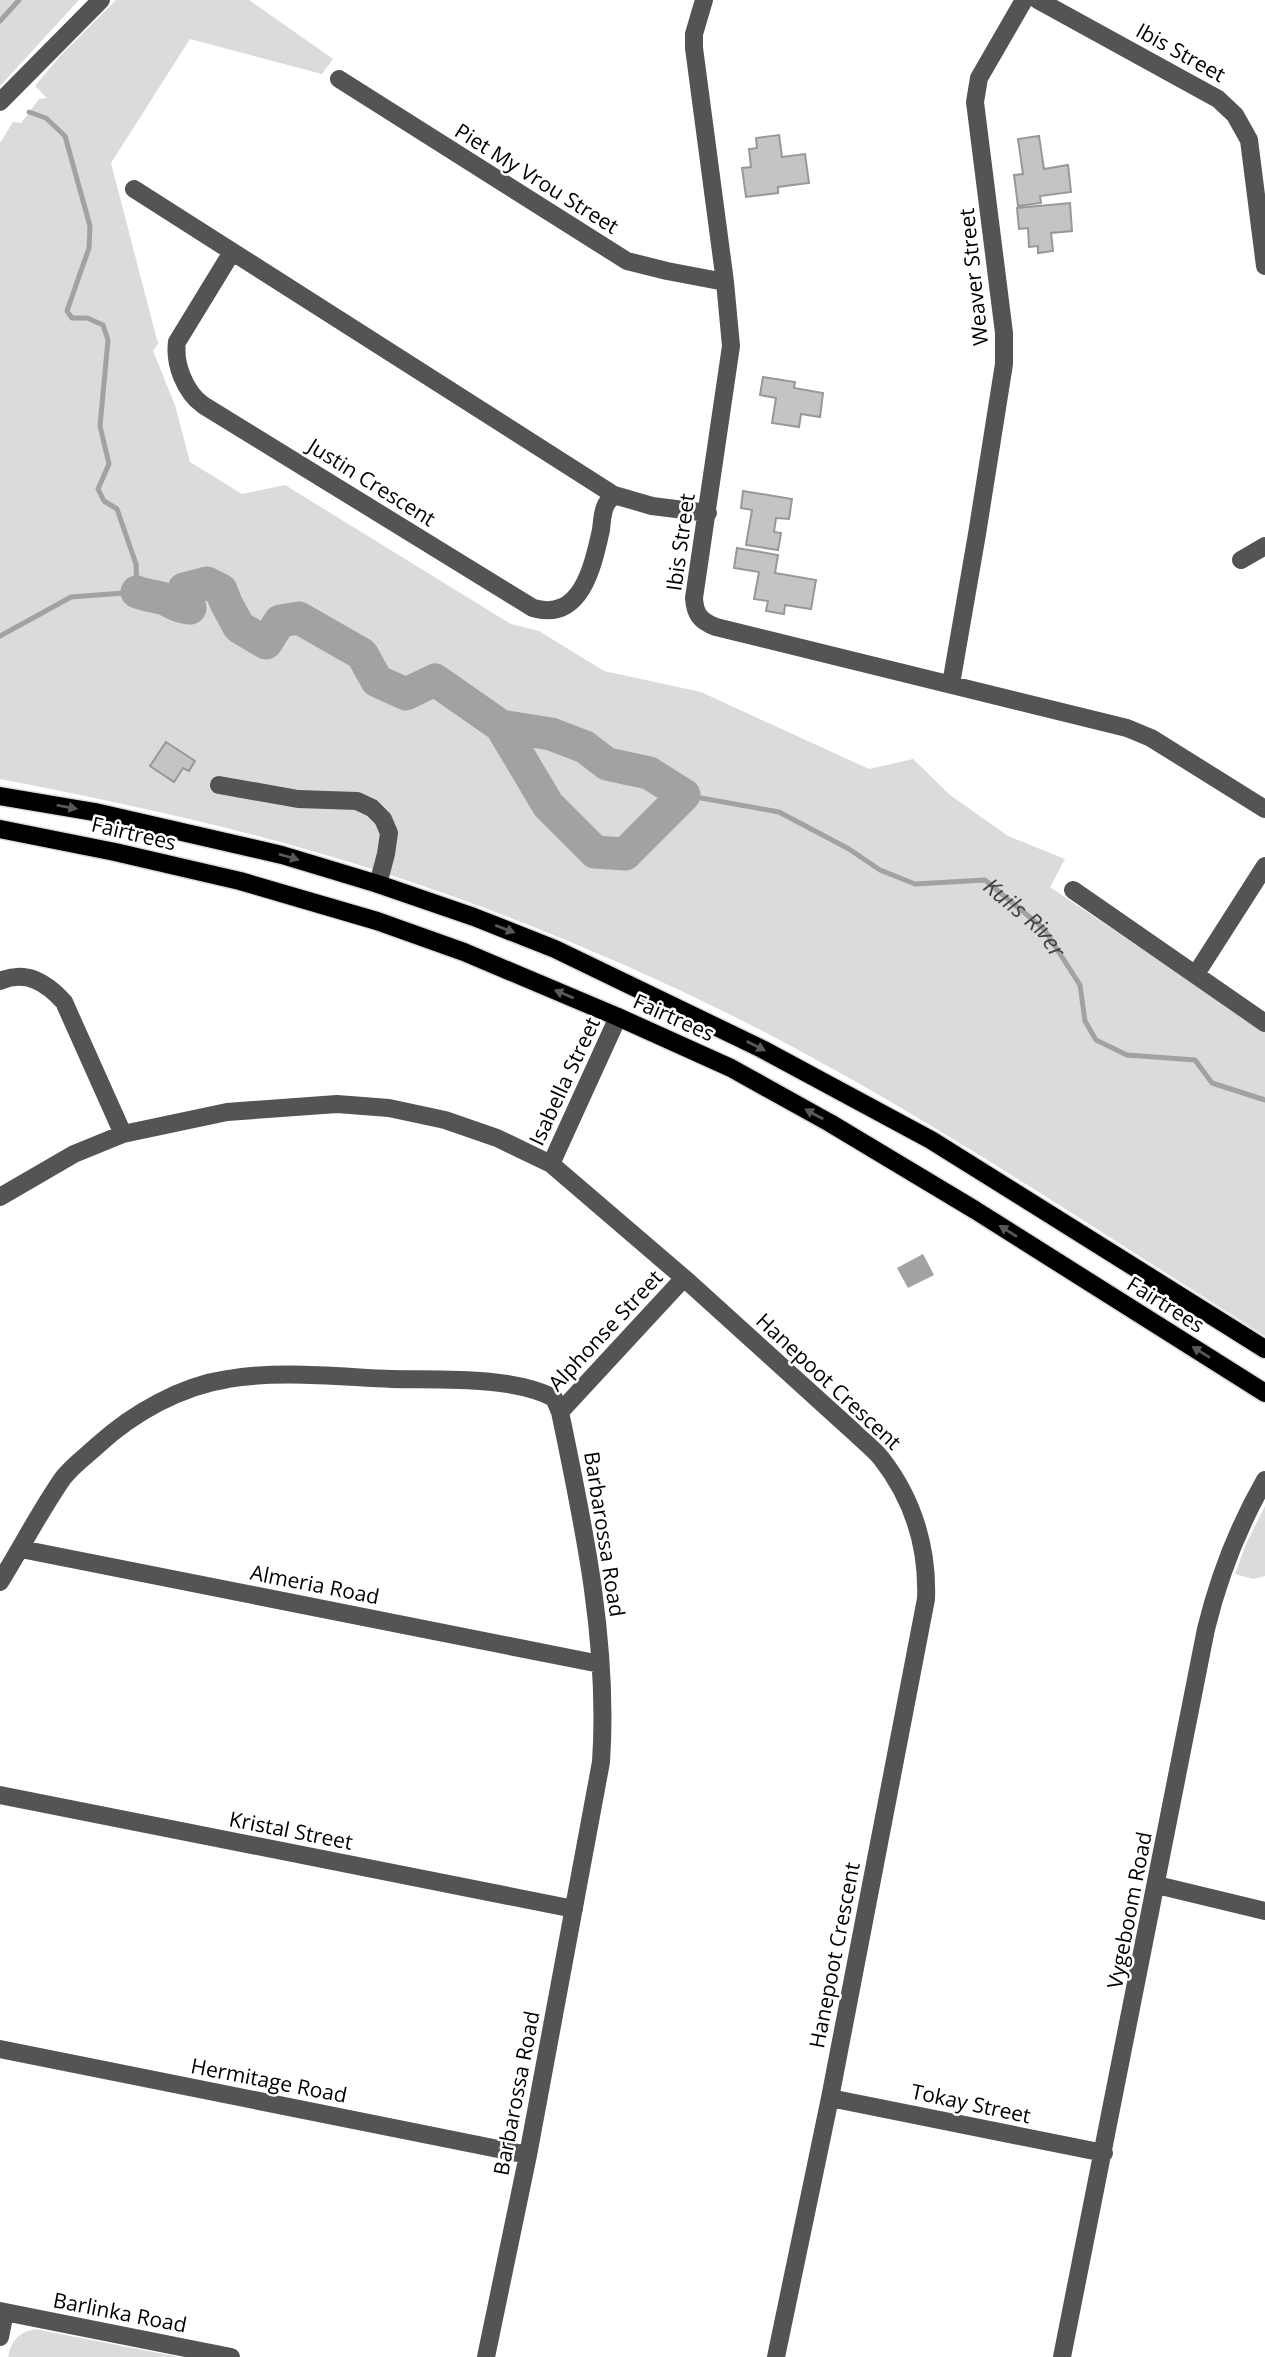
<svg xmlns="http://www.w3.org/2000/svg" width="1265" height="2357" font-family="'Open Sans',sans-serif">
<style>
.green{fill:#dbdbdb}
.water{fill:#a2a2a2}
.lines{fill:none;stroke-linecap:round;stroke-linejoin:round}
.stream{stroke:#a2a2a2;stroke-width:5}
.river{stroke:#a2a2a2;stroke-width:33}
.building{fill:#c4c4c4;stroke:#989898;stroke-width:2}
.major-casing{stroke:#dbdbdb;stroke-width:21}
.minor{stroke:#545454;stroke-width:18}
.major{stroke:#000;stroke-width:18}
.oneway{fill:#595959}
.labels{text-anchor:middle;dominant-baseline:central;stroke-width:5;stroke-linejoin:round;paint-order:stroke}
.street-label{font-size:21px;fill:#000;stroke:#fff}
.water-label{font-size:23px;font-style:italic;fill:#434343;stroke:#fff}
</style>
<rect width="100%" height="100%" fill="#fff"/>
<path class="green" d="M0 0H79L0 86Z
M116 0H249L333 59 322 74 190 39 111 163 157 340 159 342 153 351 175 405 190 462 242 494 285 485 511 624 539 631 604 671 701 692 869 769 913 759 950 795 1008 836 1065 859 1050 887 1265 1032V1336C1093 1228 924 1113 743 1021 585 942 418 877 246 833 165 812 82 795 0 779V143L13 122 21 123 39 99 47 98 35 86 60 56Z
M1265 1506V1576L1253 1579 1235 1574 1246 1544Z
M35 2329 179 2357H8C12 2340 18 2333 35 2329Z"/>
<path class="water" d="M923 1254 934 1275 908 1288 897 1268Z"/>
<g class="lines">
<g class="stream">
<path d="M0 21 19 0"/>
<path d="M0 636 71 597 137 592 136 564 117 509 104 501 98 489 109 464 100 426 108 340 103 325 87 318H72L67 311 89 248 90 226 65 136 46 118 29 112"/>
<path id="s1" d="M684 795 779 812 849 849 880 870 915 884 985 880 1044 929 1080 985 1085 1021 1096 1040 1127 1055 1195 1060 1212 1083 1265 1100"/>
</g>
<path class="river" d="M137 592C147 596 151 595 161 598 173 601 173 606 190 608L184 589 207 583 221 590 226 603 239 627 266 643 280 621 299 618 362 654 377 681 406 694 435 680 501 726 548 805 595 852 625 854 684 795 649 773 607 764 585 747 551 734 501 726"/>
</g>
<path class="building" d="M779 135 782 157 805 154 809 183 778 187V193L746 197 742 168 751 167 749 149 757 148 756 138Z
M1039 136 1044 169 1068 165 1071 192 1040 196 1041 203 1018 206 1014 175 1023 174 1018 139Z
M1070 203 1072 231 1051 233 1053 251 1038 253V246L1029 247 1028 228 1019 229 1017 208Z
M763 377 795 382 794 388 823 393 820 417 801 414 799 427 772 423 776 398 760 395Z
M743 491 792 499 789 519 776 518 774 532 781 533 778 550 746 545 752 510 741 508Z
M737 548 778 555 775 573 816 580 811 609 785 605 784 614 766 611 768 601 754 599 759 572 734 568Z
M166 742 195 761 189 771 183 768 174 782 150 766Z"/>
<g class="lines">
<defs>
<path id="major" d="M0 796 95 812 282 855 378 884 474 917 555 949 762 1049 931 1140 1265 1349
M0 829 115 852 240 881 377 921 464 952 618 1017 731 1068 830 1123 975 1210 1265 1393"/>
</defs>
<use href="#major" class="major-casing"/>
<path class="minor" d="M704 0 694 34V48L725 282 731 346 694 598C695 614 700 621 716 627L1127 728 1151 738 1265 809
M1038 0 1218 99 1235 115 1249 140 1265 266
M339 79 627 261 667 271 725 282
M0 102 101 0
M134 189 614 495 652 506 708 513
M232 252 177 342C174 364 185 392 203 405L533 608C582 622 593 565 601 530 602 522 602 510 607 503 609 500 612 498 614 495
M1241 560 1265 546
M951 684 977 534 1004 364V333L975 102 979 78 1024 0
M219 785 298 799 357 801 372 808 383 819 389 833 386 854 378 884
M1073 890 1265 1023
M1196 974 1265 866
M0 981C26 970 46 982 64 1002L123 1134
M551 1164 618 1017
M0 1197 74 1154 123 1134 227 1112 337 1104 389 1108 445 1120 497 1138 551 1164 684 1278 854 1432C863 1441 874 1449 881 1458 913 1499 928 1548 926 1599L830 2098 776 2357
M560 1412 684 1278
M21 1549 600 1664
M0 1582C21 1548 40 1511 63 1478 72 1466 86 1456 98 1445 133 1413 181 1386 228 1379 280 1370 340 1377 392 1379 440 1380 512 1376 554 1398L560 1412C584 1527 609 1644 601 1762L528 2155 486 2357
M0 1795 574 1909
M1157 1885 1265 1911
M0 2049 528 2155
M830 2098 1104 2153
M0 2311 231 2357
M0 2337 5 2312
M1062 2357 1206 1629C1219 1576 1238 1527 1265 1480"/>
<use href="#major" class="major"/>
</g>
<defs><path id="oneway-solid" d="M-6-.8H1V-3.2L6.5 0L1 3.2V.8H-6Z" transform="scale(1.75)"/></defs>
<g class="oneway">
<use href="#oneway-solid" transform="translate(67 807) rotate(10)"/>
<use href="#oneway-solid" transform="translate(289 857) rotate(16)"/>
<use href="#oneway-solid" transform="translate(505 929) rotate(21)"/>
<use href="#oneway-solid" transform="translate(564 994) rotate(-157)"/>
<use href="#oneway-solid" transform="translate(756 1046) rotate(27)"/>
<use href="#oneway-solid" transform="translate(814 1114) rotate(-151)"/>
<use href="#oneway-solid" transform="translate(1008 1231) rotate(-148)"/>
<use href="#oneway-solid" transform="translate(1201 1352) rotate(-148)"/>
</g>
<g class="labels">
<g class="street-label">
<text transform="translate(1181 52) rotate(29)">Ibis Street</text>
<text transform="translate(537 178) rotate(32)">Piet My Vrou Street</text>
<text transform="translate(973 277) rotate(-96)">Weaver Street</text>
<text transform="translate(372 482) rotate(32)">Justin Crescent</text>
<text transform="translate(680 542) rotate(-82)">Ibis Street</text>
<text transform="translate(134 833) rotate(13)">Fairtrees</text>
<text transform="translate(674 1017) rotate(24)">Fairtrees</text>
<text transform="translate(564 1081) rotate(-65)">Isabella Street</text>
<text transform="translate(1166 1304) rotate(32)">Fairtrees</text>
<text transform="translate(605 1330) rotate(-47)">Alphonse Street</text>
<text transform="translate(829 1381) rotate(43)">Hanepoot Crescent</text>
<text transform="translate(605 1534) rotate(81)">Barbarossa Road</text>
<text transform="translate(315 1584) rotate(11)">Almeria Road</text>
<text transform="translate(291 1830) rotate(11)">Kristal Street</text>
<text transform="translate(1129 1910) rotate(-79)">Vygeboom Road</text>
<text transform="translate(834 1955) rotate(-79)">Hanepoot Crescent</text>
<text transform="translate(269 2080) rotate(11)">Hermitage Road</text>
<text transform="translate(516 2093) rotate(-79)">Barbarossa Road</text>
<text transform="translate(971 2103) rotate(12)">Tokay Street</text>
<text transform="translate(120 2312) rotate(11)">Barlinka Road</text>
</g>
<g class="water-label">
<text stroke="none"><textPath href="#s1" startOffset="376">Kuils River</textPath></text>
</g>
</g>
</svg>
